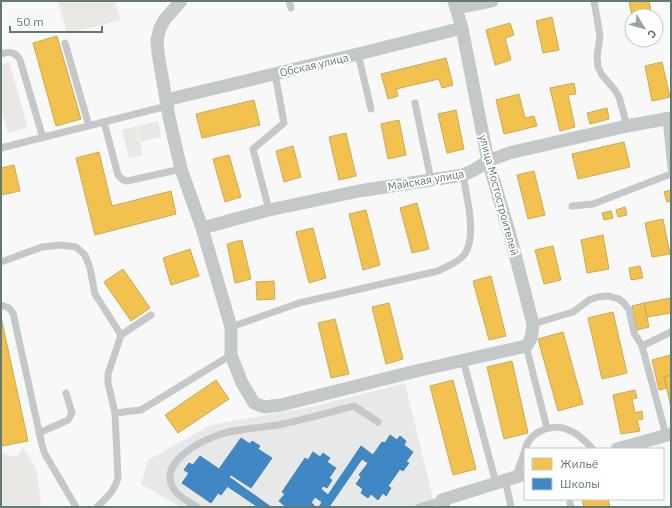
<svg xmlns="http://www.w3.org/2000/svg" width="672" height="508" font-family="'IBM Plex Sans',sans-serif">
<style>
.built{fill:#e6e9e8}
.green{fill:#e9e8e4}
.homes{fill:#f2c14e;stroke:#c6ac59}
.schools{fill:#3f88c5;stroke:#4984ad}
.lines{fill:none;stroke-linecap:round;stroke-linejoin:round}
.service{stroke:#c5c8c8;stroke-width:7}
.minor{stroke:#c5c8c8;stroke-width:13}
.labels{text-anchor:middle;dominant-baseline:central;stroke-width:4;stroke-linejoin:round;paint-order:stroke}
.street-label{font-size:11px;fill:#617b74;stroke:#fff}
</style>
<rect width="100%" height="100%" fill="#f8f8f8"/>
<path class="built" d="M405 383 435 507H180L141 484 148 460 211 425 315 406Z"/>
<path class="green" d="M58 1H115L120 20 67 34Z
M9 62 28 127 8 133 1 109V65Z
M158 121 161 137 141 142 137 126Z
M136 126 143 155 129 158 122 130Z
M23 447 36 469 41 503 39 507H1V453L17 457Z"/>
<path class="homes" d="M629 1H649L652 16H632Z
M552 17 559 50 543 53 536 21Z
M510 23 514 35 505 38 511 60 495 65 486 30Z
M57 36 81 119 56 126 33 43Z
M446 58 453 85 442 88 439 79 396 89 398 96 388 99 381 74Z
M662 62 670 97 652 101 645 66Z
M574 83 576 94 568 95 575 127 560 131 550 88Z
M519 94 525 118 534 116 537 126 504 134 496 100Z
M254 100 260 125 202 138 196 114Z
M607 108 609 119 590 124 587 113Z
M456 110 464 149 447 153 438 114Z
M399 120 406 155 388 159 381 124Z
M346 133 356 176 339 180 329 137Z
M624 142 630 167 578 179 572 154Z
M293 146 301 177 284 182 276 151Z
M99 152 112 206 171 191 176 214 95 235 76 158Z
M229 155 241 197 225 202 213 159Z
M14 165 20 191 1 195V168Z
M534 171 545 215 528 219 517 175Z
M671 190V201L667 202 664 192Z
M417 203 429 249 412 253 400 208Z
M625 207 627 215 618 217 616 210Z
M366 210 380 265 363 270 349 214Z
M611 211 613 218 604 220 602 213Z
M663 219 670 254 652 257 645 223Z
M313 228 326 278 309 283 296 232Z
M603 235 609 269 587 273 581 240Z
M242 240 251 279 235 283 227 244Z
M553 246 561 280 544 284 535 250Z
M190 249 199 276 171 285 163 258Z
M640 266 643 278 631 280 629 268Z
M123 269 150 308 131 321 104 282Z
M491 276 506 336 489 340 473 281Z
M274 281 275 299 257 300 256 282Z
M671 298V313L647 317 644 303Z
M389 303 403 359 386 364 372 307Z
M644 303 649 327 637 330 632 306Z
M613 312 627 373 602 379 588 318Z
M1 317 28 441 2 446 1 443Z
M335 319 349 374 331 378 318 323Z
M563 332 583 404 558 411 538 339Z
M671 355V375L664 377 667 388 659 390 652 360Z
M512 361 528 433 504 439 487 367Z
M671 375V407L664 377Z
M216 380 229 399 178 433 165 415Z
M453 380 476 469 453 475 430 386Z
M635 390 637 398 632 399 635 413 642 411 643 419 637 420 640 431 621 434 613 395Z
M582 499H608L610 507H584Z"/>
<path class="schools" d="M390 435 397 440 400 436 406 441 404 445 413 452 406 462 409 463 403 471 400 469 388 486 391 488 386 496 383 493 378 500 371 494 368 498 361 493 363 489 356 484 361 477 359 475 368 463 362 459 329 507H319L322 502 315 497 311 503 314 505 313 507H286L279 501 285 494 282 492 305 458 308 460 313 452 320 457 323 453 330 458 327 462 336 468 329 478 332 480 327 488 323 486 321 489 328 495 361 446 373 455 382 442 385 443Z
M241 438 250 444 252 441 260 446 258 449 272 458 251 488 231 475 229 477 271 507H258L224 484V485L227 487 221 495 218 493 211 503 182 483 189 473 184 470 189 463 193 465 200 456 219 469Z"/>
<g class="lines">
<path class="service" d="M289 1 291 8
M594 1 600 36 597 57 598 67 602 75 615 90 619 97 627 126
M65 43 89 126
M1 54C10 51 16 52 20 60L43 138
M358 54 371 109
M415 103 431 180
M666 119 671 168
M104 122 118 175 123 180 127 181 181 169
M1 148 167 106
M572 206 593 204 671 174
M269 210 253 149 284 123 275 74
M1 262 42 247 60 245 76 247 85 255 90 268 95 294 121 335 108 374V383L115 413 118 478C114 492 107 497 97 507
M1 305 9 308 13 313 42 445 45 454 76 507
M533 324 573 312 589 300 597 297 609 296 619 299 624 303 629 310 634 333 642 346 666 435
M231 327 299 303 438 271C447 266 458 263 464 255 478 237 466 195 463 175
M121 335 151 315
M526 346 547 428
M642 346 671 332
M463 360 496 483
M115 413 141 410 231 355
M39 433 68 420 72 413 66 393
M525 449C531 430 554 422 571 431 580 435 586 442 593 449
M516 476 525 450
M505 479 511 507
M570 503 571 507
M197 507C189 502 178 497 173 488 158 461 205 438 225 433 244 428 264 428 283 424 306 419 330 412 354 406L378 422
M419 507 442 500"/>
<path class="minor" d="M181 1 165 19 160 28 157 40 158 53 169 117 181 169 202 228 231 327V355L242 383 254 403 264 407 281 405 412 372 526 346C532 340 532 333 533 324L510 235 488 161 462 28 454 1
M457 8 492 1
M166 100 358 54 462 28
M202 228 269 210 359 191 463 175 474 170 488 161 509 153 627 126 671 118
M617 449 671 434
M444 507 442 500 525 474"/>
</g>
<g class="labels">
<g class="street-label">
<text transform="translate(314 65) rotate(-13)">Обская улица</text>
<text transform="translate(426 180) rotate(-10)">Майская улица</text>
<text transform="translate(499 195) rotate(75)">улица Мостостроителей</text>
</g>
</g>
<rect width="672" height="508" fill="none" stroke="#617b74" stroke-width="4"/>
<rect x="524" y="448" width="140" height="52" fill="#ffffff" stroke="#c0cac7"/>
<rect x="532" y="458" width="20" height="12" fill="#f2c14e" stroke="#c0cac7"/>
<text x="560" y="468" font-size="12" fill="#617b74">Жильё</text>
<rect x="532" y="478" width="20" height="12" fill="#3f88c5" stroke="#c0cac7"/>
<text x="560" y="488" font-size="12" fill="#617b74">Школы</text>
<g transform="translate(644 28) rotate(127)"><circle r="19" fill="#ffffff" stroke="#c0cac7"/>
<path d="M0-3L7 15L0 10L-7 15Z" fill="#96a7a2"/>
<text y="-6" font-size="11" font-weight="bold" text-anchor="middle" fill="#617b74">С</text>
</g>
<path d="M10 26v6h92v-6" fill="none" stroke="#617b74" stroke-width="2"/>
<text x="16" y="26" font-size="12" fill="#617b74" stroke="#ffffff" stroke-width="3" paint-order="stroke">50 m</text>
</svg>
